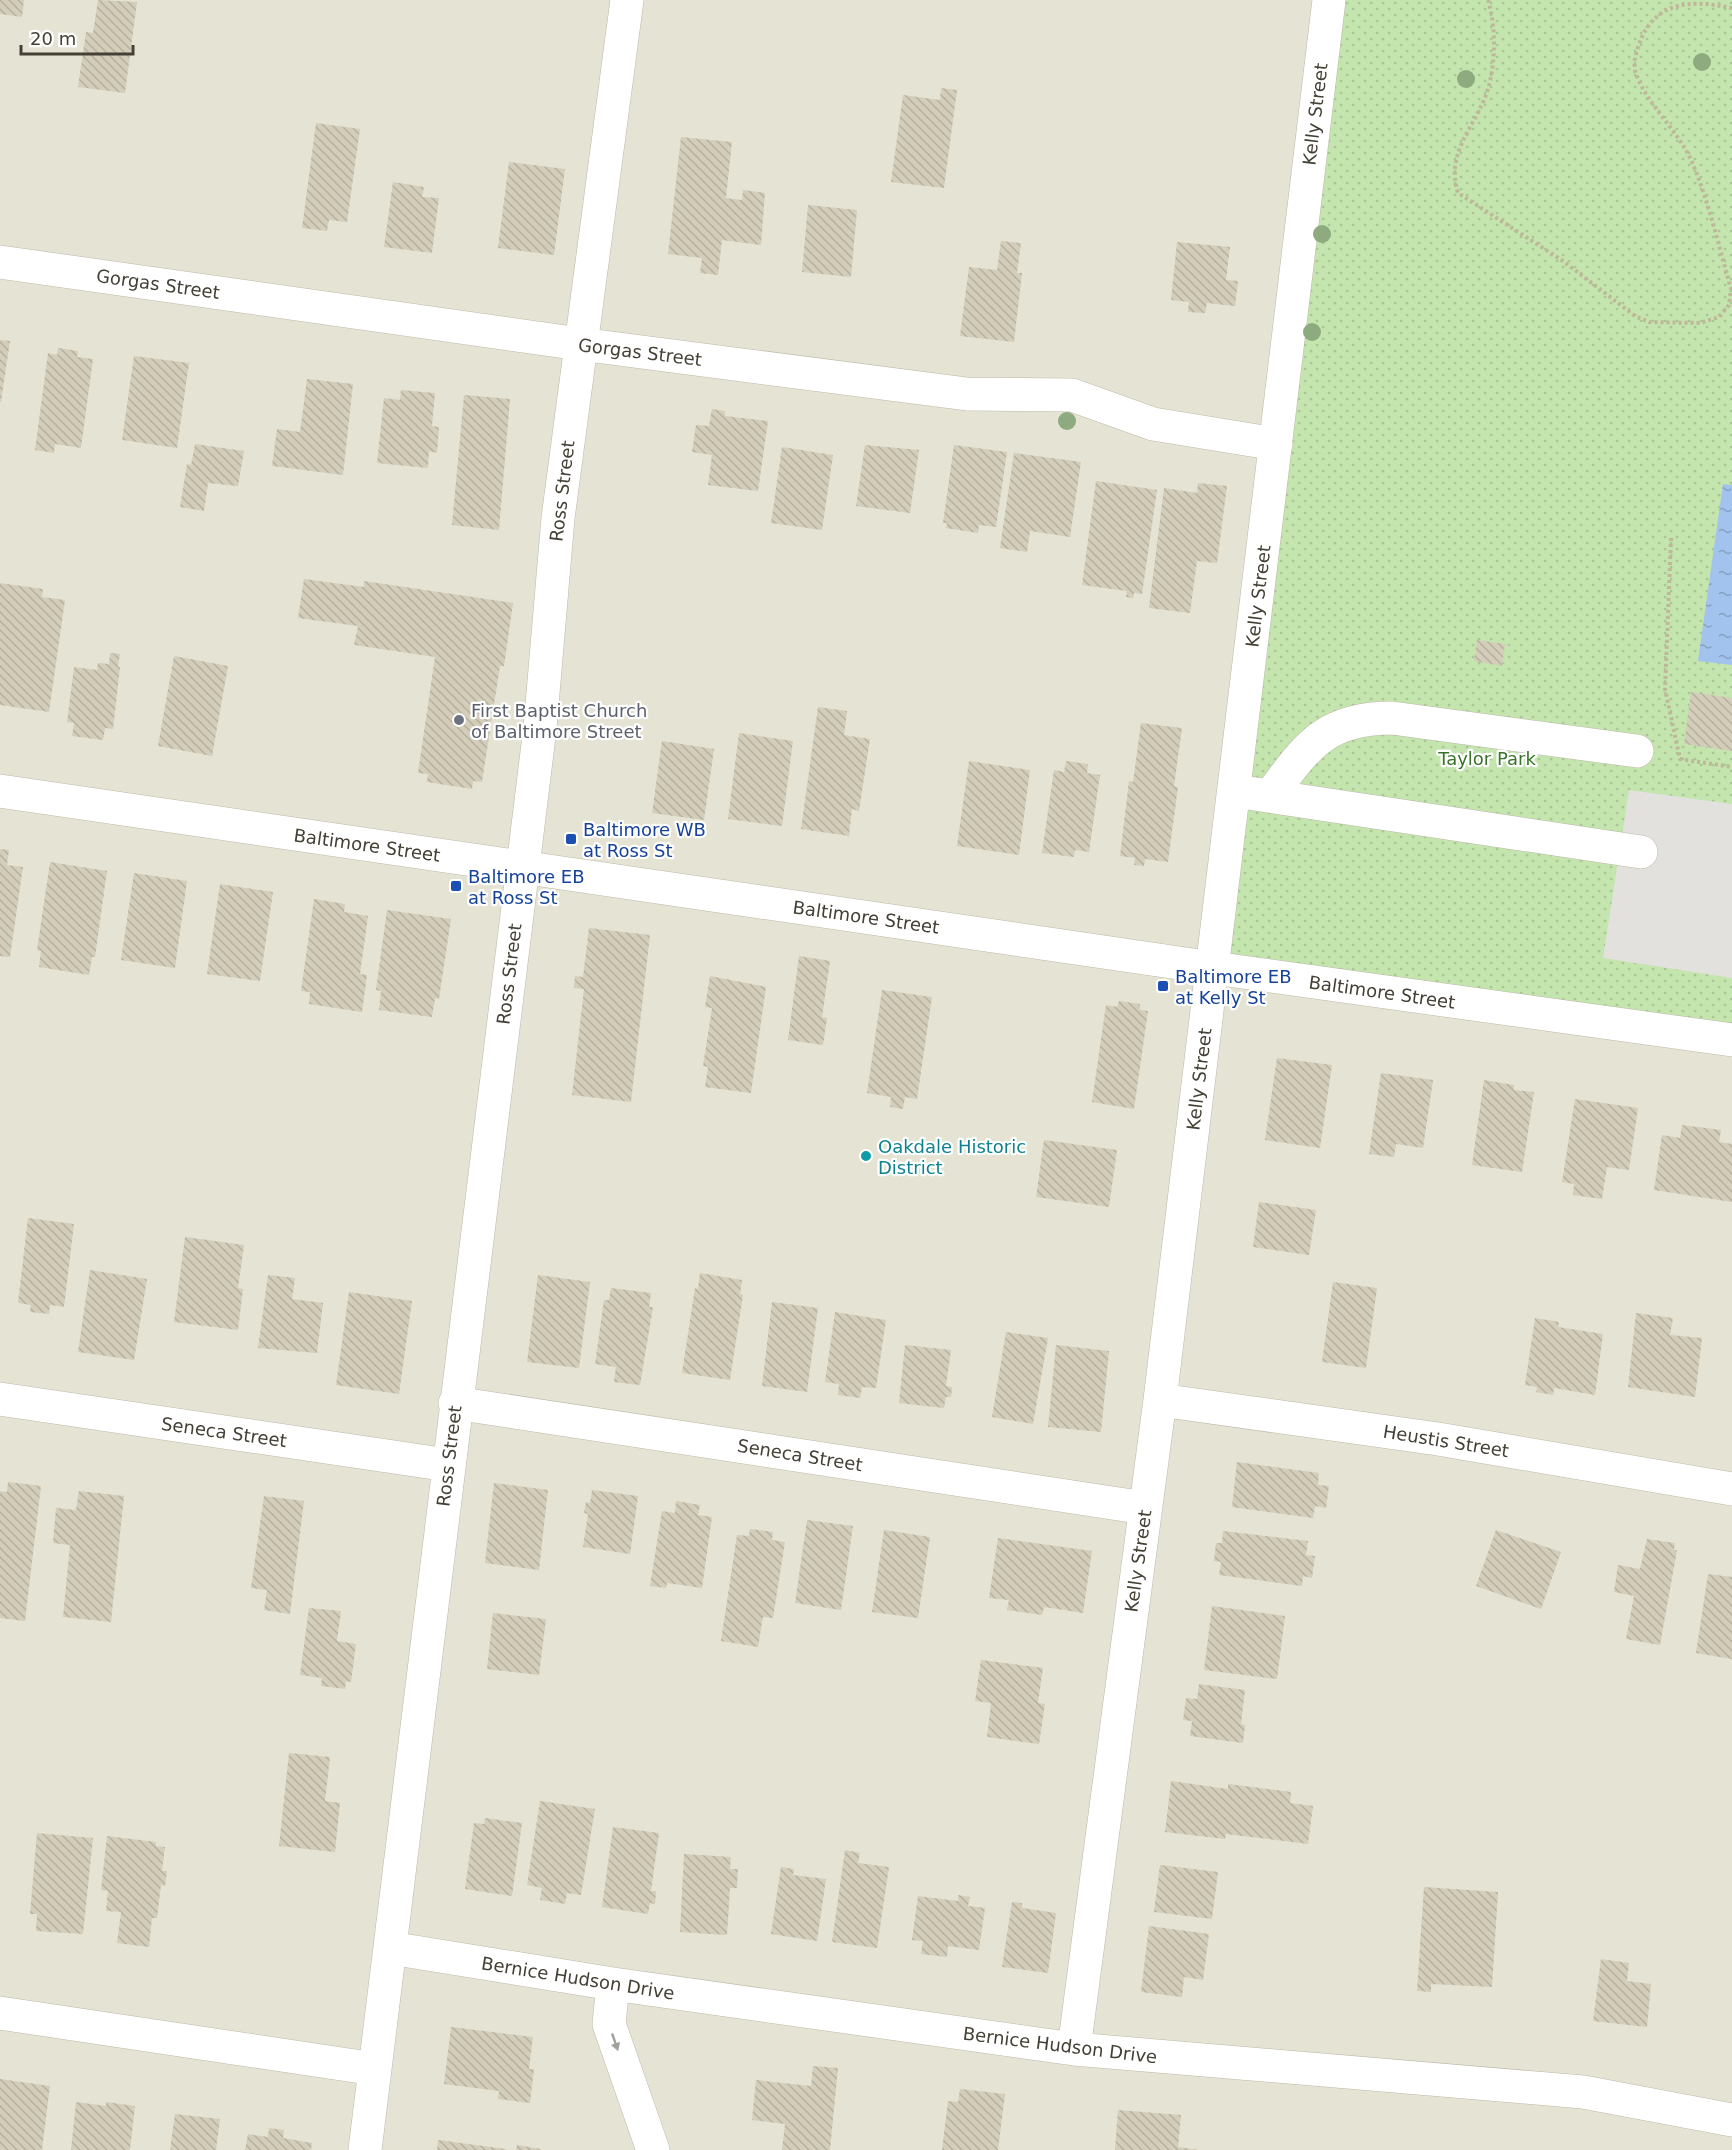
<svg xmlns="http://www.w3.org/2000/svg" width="1732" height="2150" font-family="'DejaVu Sans',sans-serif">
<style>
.residential{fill:#e5e3d3}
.park{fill:url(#park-dots)}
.parking{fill:#e2e1dd}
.water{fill:url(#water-ripples)}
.building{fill:url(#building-back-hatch)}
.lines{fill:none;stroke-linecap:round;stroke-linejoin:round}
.minor-casing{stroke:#bdb9a8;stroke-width:34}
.path{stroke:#beb799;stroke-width:4;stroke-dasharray:3 3;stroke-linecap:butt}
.minor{stroke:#fff;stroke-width:33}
.tree{fill:#8dab7e}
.oneway{fill:#a2a09a}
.worship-dot{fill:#6b7280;stroke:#fff;stroke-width:2}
.transit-dot{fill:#1a4fb4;stroke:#fff;stroke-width:2}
.culture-dot{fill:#0f9aa8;stroke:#fff;stroke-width:2}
.labels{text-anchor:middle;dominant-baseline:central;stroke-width:4.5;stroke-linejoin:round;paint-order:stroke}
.street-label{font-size:18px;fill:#444035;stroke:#fff}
.worship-label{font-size:18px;fill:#5b616d;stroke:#fff;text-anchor:start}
.park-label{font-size:18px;fill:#3a732a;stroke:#fff}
.transit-label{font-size:18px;fill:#164399;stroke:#fff;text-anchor:start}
.culture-label{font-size:18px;fill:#0d838f;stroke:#fff;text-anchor:start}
</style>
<defs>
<pattern id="park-dots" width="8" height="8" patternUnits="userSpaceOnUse" patternTransform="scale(1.5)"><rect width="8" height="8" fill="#c4e5ae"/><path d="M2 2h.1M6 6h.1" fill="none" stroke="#aac696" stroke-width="1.8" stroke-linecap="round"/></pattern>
<pattern id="water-ripples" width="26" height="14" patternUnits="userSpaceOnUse" patternTransform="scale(1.5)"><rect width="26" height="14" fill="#a2c3ed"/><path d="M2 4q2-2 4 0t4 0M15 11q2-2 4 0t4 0" fill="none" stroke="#86a0c1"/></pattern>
<pattern id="building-back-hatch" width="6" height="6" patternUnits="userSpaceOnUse" patternTransform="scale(1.5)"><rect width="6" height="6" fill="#d3cdba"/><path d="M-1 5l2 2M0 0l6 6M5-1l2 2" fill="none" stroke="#b6b1a0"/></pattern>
</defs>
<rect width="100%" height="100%" fill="#f2f0e5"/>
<path class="residential" d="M0 0H1329L1732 1035V2150H0Z"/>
<path class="park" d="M1329 0H1732V1040L1213 968Z"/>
<path class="parking" d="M1629 790 1732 804V978L1603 958Z"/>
<path class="water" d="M1723 484 1732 485V665L1698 661Z"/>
<path class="building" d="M0 0H24L22 17 0 14Z
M98 0 137 2 125 93 78 87 86 32 93 33Z
M941 88 957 90 944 188 891 182 903 95 940 100Z
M316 123 360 129 347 222 329 220 327 231 302 228Z
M681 137 732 142 726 198 742 200 743 190 765 193 761 245 722 240 718 275 700 273 702 258 668 254Z
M509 162 565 169 554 255 498 248Z
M393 182 424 187 422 197 439 198 432 253 384 247Z
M808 205 857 210 851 277 802 272Z
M1001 241 1021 243 1017 273H1022L1014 342 960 336 969 267 997 270Z
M1177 242 1230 247 1226 280 1238 281 1235 306 1207 303 1205 313 1188 312 1189 302 1171 300Z
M0 340 10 341 1 402H0Z
M58 348 78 351 77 357 93 359 81 448 55 444 54 453 35 450 48 353 57 355Z
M134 356 189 363 177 448 122 440Z
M307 379 353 384 343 475 272 466 277 429 300 432Z
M401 390 435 393 432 426 439 427 437 453 429 451 428 468 377 463 384 398 400 400Z
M464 395 510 399 499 530 452 525Z
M712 409 725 411V416L768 421 758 491 708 485 712 455 692 452 696 425 709 426Z
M195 444 244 451 238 486 208 483 204 511 180 507 187 464 191 465Z
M865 445 919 450 910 513 856 506Z
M954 445 1007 452 996 527 979 525 978 533 946 528 947 523H943Z
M782 447 833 455 822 530 771 523Z
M1014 453 1081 462 1070 537 1030 531 1027 552 1000 548Z
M1096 481 1157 490 1142 594 1134 593 1133 598 1126 597 1127 591 1082 585Z
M1198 483 1227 486 1217 563 1197 561 1190 613 1149 608 1164 488 1197 493Z
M304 579 364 587V581L513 603 504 666H500L482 782 473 781 472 789 427 782 428 774 418 773 435 657 354 645 358 626 298 618Z
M0 583 43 589 42 597 65 600 49 712 0 705Z
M1477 640 1505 644 1502 666 1474 661Z
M110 653 120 654 118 667H120L113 729 105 728 103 740 72 736 74 723 67 722 74 667 97 670 98 663 109 664Z
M174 656 228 666 212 756 158 746Z
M1691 692 1732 698V751L1684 744Z
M818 707 847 711 844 735 870 739 859 811 852 809 849 836 801 829Z
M1141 723 1182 728 1174 786 1178 787 1168 862 1145 859 1144 866 1134 865 1135 858 1120 856 1129 781 1133 782Z
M739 733 793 741 782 826 728 819Z
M662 741 714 749 704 820 652 813Z
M969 761 1030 770 1019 855 957 846Z
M1066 761 1088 764 1087 773 1100 775 1089 852 1075 850 1074 857 1042 853 1054 770 1064 772Z
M0 849 9 850 7 865 23 867 10 957 0 956Z
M50 862 107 871 95 957H92L89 975 39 967 41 951 37 950Z
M134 873 187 881 175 968 121 960Z
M220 884 273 892 260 981 207 974Z
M314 899 345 904 344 912 368 916 360 974 367 975 362 1012 309 1004 310 992 301 991Z
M387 910 451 919 439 999 435 998 432 1017 379 1010 381 991 376 990Z
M589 928 650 935 631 1102 572 1095 584 989 574 988 575 976 583 977Z
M799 956 830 961 822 1017 827 1018 823 1045 788 1040Z
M710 976 766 987 751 1093 705 1087 708 1067 703 1066 712 1008 705 1007Z
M882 990 932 997 917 1099 905 1097 903 1109 890 1107 891 1097 867 1093Z
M1119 1001 1140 1004V1010L1148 1011 1134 1109 1092 1102 1106 1005 1117 1007Z
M1277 1058 1332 1065 1320 1148 1265 1140Z
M1381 1073 1433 1080 1423 1148 1396 1144 1394 1157 1369 1154Z
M1484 1080 1514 1085V1090L1534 1092 1522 1172 1472 1165Z
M1575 1099 1638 1108 1629 1170 1607 1167 1602 1199 1573 1195 1574 1184 1562 1182Z
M1682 1125 1721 1130 1719 1142 1732 1144V1202L1654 1190 1662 1135 1680 1138Z
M1044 1140 1117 1150 1109 1207 1036 1197Z
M1259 1202 1316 1210 1309 1255 1253 1247Z
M28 1218 74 1224 64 1307 50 1305 49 1314 30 1312 31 1305 18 1303Z
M185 1237 244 1245 238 1288 243 1289 238 1330 174 1322Z
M90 1270 147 1279 134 1360 78 1352Z
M700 1273 742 1280 740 1294 743 1295 730 1380 682 1373 695 1288 698 1289Z
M268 1275 295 1278 292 1299 323 1303 317 1353 258 1348Z
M538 1275 590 1282 579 1368 527 1362Z
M1333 1282 1377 1288 1366 1368 1322 1362Z
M611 1288 651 1293 649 1307H653L640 1385 614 1382 616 1367 595 1364 604 1300H609Z
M349 1292 412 1301 399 1394 336 1385Z
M772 1302 818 1308 807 1392 762 1386Z
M835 1312 886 1320 876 1388 862 1387 860 1398 838 1395 839 1384 825 1382Z
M1636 1313 1673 1318 1670 1335 1702 1338 1695 1397 1628 1387Z
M1535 1318 1559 1322 1558 1327 1603 1334 1595 1395 1554 1388 1553 1395 1536 1392 1537 1387 1525 1385Z
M1006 1332 1048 1338 1033 1424 992 1417Z
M905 1345 951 1350 946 1386 952 1387 951 1397H946L944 1408 899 1403Z
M1056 1345 1109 1351 1101 1432 1048 1427Z
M1237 1462 1319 1473 1318 1485 1329 1486 1326 1508 1315 1506 1313 1518 1232 1507Z
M8 1482 41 1486 25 1621 0 1618V1491L7 1492Z
M494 1483 548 1490 539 1570 485 1563Z
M592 1490 638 1496 630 1554 583 1547 588 1514 584 1513 586 1502 590 1503Z
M79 1491 124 1496 111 1622 63 1617 70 1545 53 1543 56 1508 76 1510Z
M264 1496 304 1501 290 1614 264 1610 267 1590 251 1588Z
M676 1501 700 1505 698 1515 712 1517 702 1588 667 1583 666 1588 650 1586 662 1511 675 1513Z
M807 1520 853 1526 841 1610 795 1603Z
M750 1529 773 1532 772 1540 785 1542 773 1618 763 1617 758 1647 721 1641 737 1535 749 1536Z
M884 1530 930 1537 918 1618 872 1612Z
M1496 1530 1561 1552 1541 1609 1476 1586Z
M1223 1531 1308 1541 1306 1555 1315 1556 1312 1578 1303 1576 1302 1586 1219 1575 1221 1562 1214 1561 1216 1543H1222Z
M998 1538 1092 1551 1083 1613 1044 1607 1042 1615 1007 1610 1009 1600 989 1598Z
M1647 1539 1675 1543 1674 1550H1677L1660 1645 1626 1639 1634 1596 1614 1592 1618 1565 1640 1569Z
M1708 1574 1732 1577V1659L1696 1653Z
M1212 1606 1285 1616 1277 1679 1204 1670Z
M309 1608 341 1611 337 1641 356 1644 351 1682 346 1681 345 1689 321 1686 322 1678 300 1675Z
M493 1613 546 1619 539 1675 487 1669Z
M981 1660 1043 1668 1038 1703 1045 1704 1039 1744 987 1737 991 1703 975 1701Z
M1199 1684 1245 1690 1241 1724 1245 1725 1243 1743 1190 1736 1192 1721 1183 1720 1186 1698 1197 1699Z
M289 1753 330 1757 325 1801 340 1803 335 1852 279 1846Z
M1171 1781 1228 1789V1784L1291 1792 1290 1803 1313 1806 1308 1844 1226 1834 1225 1839 1165 1832Z
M540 1801 595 1809 581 1895 567 1893 565 1904 540 1900 542 1888 527 1885Z
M485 1818 522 1823 512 1896 465 1889 474 1823 484 1824Z
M613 1827 659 1833 651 1891H656L655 1904 650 1903 648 1914 602 1907Z
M37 1833 93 1838 83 1934 36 1931 37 1914H30Z
M107 1836 156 1842V1846L165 1847 162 1871H167L165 1886 161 1885 157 1918H152L149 1947 117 1943 121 1912 106 1911 108 1891 101 1890Z
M845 1850 860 1853 858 1863 889 1867 877 1948 832 1942Z
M684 1854 731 1857 730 1869H738L737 1888H730L727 1935 680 1932Z
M1160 1865 1218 1872 1212 1919 1154 1912Z
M781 1867 794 1869 793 1875 826 1879 817 1941 771 1934Z
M1424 1887 1498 1892 1492 1987 1431 1984V1992L1417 1991Z
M958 1895 970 1897 968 1906 985 1908 979 1950 948 1946 947 1957 921 1954 923 1941 912 1940 918 1896 958 1901Z
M1012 1902 1022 1903V1908L1056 1913 1048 1973 1002 1967Z
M1149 1926 1209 1934 1203 1980 1184 1977 1182 1997 1141 1992Z
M1601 1959 1629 1963 1627 1981 1651 1984 1647 2027 1593 2021Z
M451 2027 533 2037 529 2069H534L530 2103 498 2099 499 2091 444 2084Z
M813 2066 838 2068 830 2150H782L785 2124 752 2120 756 2080 811 2086Z
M0 2079 50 2086 42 2150H0Z
M960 2089 1005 2094 998 2150H942L948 2101 958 2102Z
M76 2102 106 2106V2102L135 2106 130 2150H71Z
M1118 2110 1181 2115 1178 2147 1200 2150H1115Z
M175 2114 220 2119 216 2150H170Z
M269 2128 284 2130 283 2138 312 2143 311 2150H245L248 2134 268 2137Z
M438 2140 506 2149V2150H437Z
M517 2145 541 2149V2150H516Z"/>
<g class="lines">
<defs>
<path id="minor" d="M0 262 580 344 967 394 1072 395 1153 424 1276 444
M0 791 1213 968 1732 1040
M1235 791 1641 852
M1270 796C1307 746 1325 718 1392 718L1637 751
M0 1399 448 1465
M1160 1400 1438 1439 1732 1489
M455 1403 1145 1508
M390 1948 613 1984 1074 2049 1583 2092 1732 2120
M613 1984 609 2024 653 2150
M0 2013 375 2069
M1074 2049 1160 1400 1329 0
M365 2150 540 728 558 518 627 0"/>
</defs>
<use href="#minor" class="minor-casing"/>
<path class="path" d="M1488 0C1497 29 1496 72 1484 100 1470 132 1446 156 1458 193L1563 261 1635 316 1649 322 1700 323 1719 317 1729 305 1731 289C1719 247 1709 202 1692 162 1678 130 1648 106 1636 74 1632 63 1637 49 1641 39 1658 0 1693 0 1732 8
M1671 538 1665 689 1680 759 1732 767"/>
<use href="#minor" class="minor"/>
</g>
<g class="tree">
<circle cx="1702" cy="62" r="9"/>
<circle cx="1466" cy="79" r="9"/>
<circle cx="1322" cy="234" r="9"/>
<circle cx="1312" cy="332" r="9"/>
<circle cx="1067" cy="421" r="9"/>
</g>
<defs><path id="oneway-solid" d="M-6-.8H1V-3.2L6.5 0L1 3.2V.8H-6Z" transform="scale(1.5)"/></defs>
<use class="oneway" href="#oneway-solid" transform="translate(615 2042) rotate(71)"/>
<circle class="worship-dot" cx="459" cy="720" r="6"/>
<g class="transit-dot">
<rect x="565" y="833" width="12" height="12" rx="3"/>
<rect x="450" y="880" width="12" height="12" rx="3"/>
<rect x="1157" y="980" width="12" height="12" rx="3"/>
</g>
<circle class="culture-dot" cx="866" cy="1156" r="6"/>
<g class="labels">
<g class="street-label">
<text transform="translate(1315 114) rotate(-83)">Kelly Street</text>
<text transform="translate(158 284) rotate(8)">Gorgas Street</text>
<text transform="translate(640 352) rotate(7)">Gorgas Street</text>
<text transform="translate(562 491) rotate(-83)">Ross Street</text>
<text transform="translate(1258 596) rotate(-83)">Kelly Street</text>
<text transform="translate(367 845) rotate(8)">Baltimore Street</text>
<text transform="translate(866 917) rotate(8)">Baltimore Street</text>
<text transform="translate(509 974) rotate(-83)">Ross Street</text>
<text transform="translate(1382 992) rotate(8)">Baltimore Street</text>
<text transform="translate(1199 1079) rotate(-83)">Kelly Street</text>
<text transform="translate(224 1432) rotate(8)">Seneca Street</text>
<text transform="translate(1446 1441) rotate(9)">Heustis Street</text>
<text transform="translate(800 1455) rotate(9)">Seneca Street</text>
<text transform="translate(449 1456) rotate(-83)">Ross Street</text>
<text transform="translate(1138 1561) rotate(-82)">Kelly Street</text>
<text transform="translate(578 1978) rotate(9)">Bernice Hudson Drive</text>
<text transform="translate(1060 2045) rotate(7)">Bernice Hudson Drive</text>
</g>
<g class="worship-label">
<text x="471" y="710">First Baptist Church<tspan x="471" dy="21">of Baltimore Street</tspan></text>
</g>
<g class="park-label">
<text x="1487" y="758">Taylor Park</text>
</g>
<g class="transit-label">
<text x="583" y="829">Baltimore WB<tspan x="583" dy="21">at Ross St</tspan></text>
<text x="468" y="876">Baltimore EB<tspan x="468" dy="21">at Ross St</tspan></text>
<text x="1175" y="976">Baltimore EB<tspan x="1175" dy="21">at Kelly St</tspan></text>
</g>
<g class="culture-label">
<text x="878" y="1146">Oakdale Historic<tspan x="878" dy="21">District</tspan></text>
</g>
</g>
<path d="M21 45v9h112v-9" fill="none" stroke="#444035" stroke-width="3"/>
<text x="30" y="45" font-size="18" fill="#444035" stroke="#ffffff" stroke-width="4.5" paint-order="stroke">20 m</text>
</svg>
